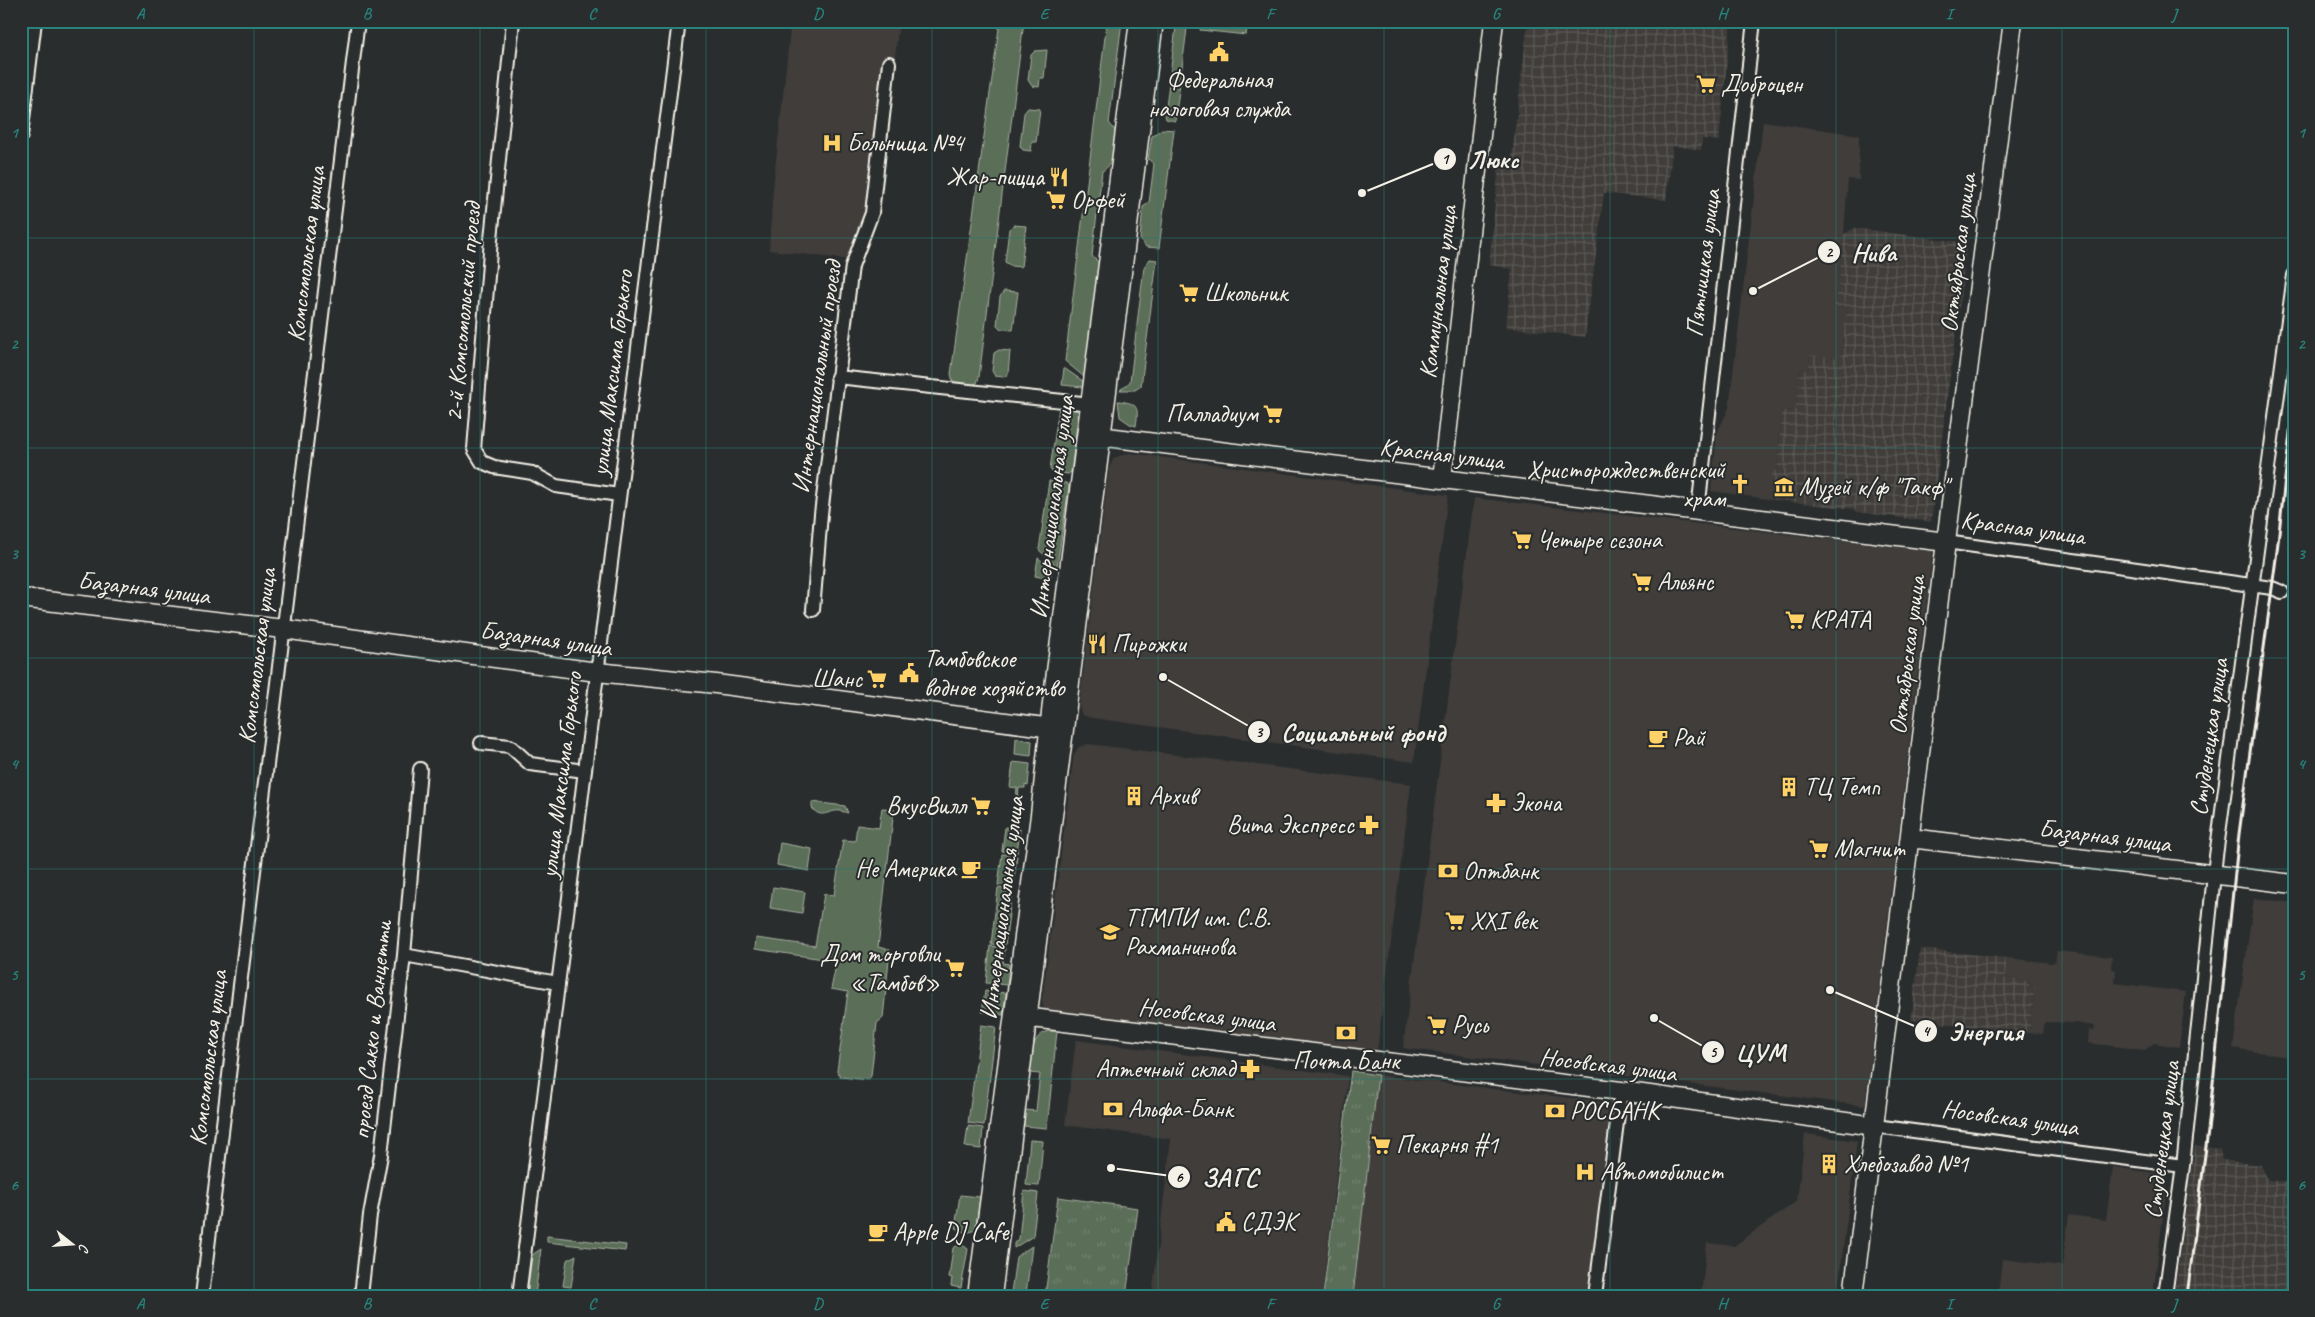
<svg xmlns="http://www.w3.org/2000/svg" width="2315" height="1317" font-family="Caveat,sans-serif">
<style>
.built{fill:#3f3e3a}
.industrial{fill:url(#industrial-grid)}
.grass{fill:#5a6e59;stroke:#a7b0a0}
.park{fill:url(#park-tufts);stroke:#a7b0a0}
.lines{fill:none;stroke-linecap:round;stroke-linejoin:round}
.street-casing{stroke:#f4f1e8;stroke-width:16}
.secondary-casing{stroke:#f4f1e8;stroke-width:21}
.street{stroke:#2a2d2e;stroke-width:12}
.secondary{stroke:#2a2d2e;stroke-width:18}
.rail{stroke:#f4f1e8;stroke-width:3}
.grid{fill:none;stroke:#26827a;stroke-width:1;stroke-opacity:0.55}
.labels{text-anchor:middle;dominant-baseline:central;stroke-width:4;stroke-linejoin:round;paint-order:stroke}
.poi-label{font-size:25px;fill:#f4f1e8;stroke:#2a2d2e;text-anchor:start}
.street-label{font-size:25px;fill:#f4f1e8;stroke:#2a2d2e}
.leader{fill:none;stroke:#f4f1e8;stroke-width:2}
.callout-dot{fill:#f4f1e8;stroke:#2a2d2e;stroke-width:2}
.mark-label{font-size:15px;text-anchor:middle;font-weight:bold;fill:#111}
.callout-label{font-size:26px;text-anchor:middle;font-weight:bold;fill:#f4f1e8;stroke:#2a2d2e;stroke-width:4;stroke-linejoin:round;paint-order:stroke}
.neatline{fill:none;stroke:#26827a;stroke-width:2}
.grid-label{font-size:16px;text-anchor:middle;font-weight:bold;fill:#26827a}
</style>
<defs>
<pattern id="industrial-grid" width="8" height="8" patternUnits="userSpaceOnUse" patternTransform="scale(1.25)"><rect width="8" height="8" fill="#3f3e3a"/><path d="M0 4h8M4 0v8" fill="none" stroke="#5b5a56"/></pattern>
<pattern id="park-tufts" width="24" height="20" patternUnits="userSpaceOnUse" patternTransform="scale(1.25)"><rect width="24" height="20" fill="#5a6e59"/><path d="M3 7l-1-3M5 7V3M7 7l1-3M15 17l-1-3M17 17v-4M19 17l1-3" fill="none" stroke="#728371"/></pattern>
</defs>
<rect width="100%" height="100%" fill="#2a2d2e"/>
<filter id="ink" filterUnits="userSpaceOnUse"><feTurbulence type="fractalNoise" baseFrequency=".02" numOctaves="2"/><feDisplacementMap in="SourceGraphic" scale="10" xChannelSelector="R" yChannelSelector="G"/><feConvolveMatrix kernelMatrix="1 2 1 2 8 2 1 2 1" color-interpolation-filters="sRGB"/></filter>
<g filter="url(#ink)">
<path class="built" d="M791 21H899L879 200 859 261 769 250 773 188Z
M1763 121 1859 135V180L1848 179 1844 234 1835 305 1847 307 1841 359 1810 355 1808 370 1800 369 1795 411 1782 410 1777 472 1772 471 1770 494H1775V500L1711 491 1717 433 1729 408Z
M1129 453 1448 495 1414 762 1092 718 1082 715 1079 706 1109 468 1114 458Z
M1474 498 1933 551 1865 1106 1403 1048Z
M1088 744 1411 784 1377 1051 1044 1009 1042 1001 1074 754 1079 747Z
M2254 898 2294 903V1058L2233 1048Z
M2057 951 2112 957 2111 968 2116 970 2115 983 2186 992 2179 1047 2154 1043 2145 1050 2088 1043 2089 1030 2094 1031 2095 1026 2075 1023 2045 1022 2043 1034 2029 1033 2035 987 2029 986 2030 981 2005 978 2007 958 2052 963 2055 961Z
M1076 1040 1348 1076 1322 1296H1152L1171 1139 1065 1125Z
M1378 1075 1612 1103 1587 1296H1353Z
M1805 1134 1857 1141 1837 1296H1701L1707 1243 1734 1246 1797 1201Z
M2113 1167 2168 1175 2153 1296H1998L2002 1259 2062 1266 2069 1215 2106 1220Z"/>
<path class="industrial" d="M1528 21H1731L1719 141 1702 139 1701 150 1673 146 1666 200 1604 193 1585 337 1506 327 1512 269 1489 265 1499 163 1511 164Z
M1855 228 1966 243 1964 263H1960L1959 268 1964 269 1931 522 1857 512 1853 509 1775 500V494H1770L1771 471H1777L1782 410 1795 411 1800 369 1808 370 1810 355 1841 358 1847 307 1835 306 1844 234Z
M1920 949 2007 958 2005 978 2030 981 2029 986 2035 987 2029 1033 1911 1020Z
M2195 1146 2220 1149 2222 1160 2261 1165 2268 1180 2294 1183V1296H2174Z"/>
<path class="grass" d="M1000 21H1024L979 377 977 383 972 385 953 382 951 374Z
M1107 21H1122L1109 123 1115 130C1114 143 1116 164 1102 171L1092 256 1099 263 1084 377 1065 361Z
M1169 21H1188L1175 121 1166 119 1165 115 1176 27Z
M1201 21H1248L1246 35 1200 30Z
M1047 50 1044 78H1040L1039 87 1032 86 1028 80 1031 55 1035 51Z
M1028 108 1040 109 1036 142H1032L1031 151 1023 150 1020 146 1024 113Z
M1162 129 1174 130 1159 248 1146 247 1140 239 1143 207 1149 203 1154 164 1148 159 1152 136Z
M1013 225 1026 226 1021 267 1011 266 1005 262 1009 229Z
M1150 259 1157 260 1141 386 1135 390H1120L1130 382 1144 267Z
M1004 291 1018 292 1013 330 1001 329 997 325 1000 297Z
M999 350 1010 351 1008 374 1004 377 995 376 992 371 994 353Z
M1064 368 1084 382 1083 387 1062 385Z
M1118 401C1138 403 1139 407 1136 426L1130 424 1120 417Z
M1059 407 1079 408 1071 472 1068 474 1052 472 1050 469Z
M1049 481 1066 483 1069 486 1057 566 1039 550Z
M1038 558 1052 569 1050 579 1035 576Z
M1016 738 1032 741 1031 756 1015 754Z
M1013 762 1030 764 1028 786 1025 785V788H1019L1018 798H1016L1017 788 1010 787Z
M812 802 845 806 848 813C845 812 838 810 835 811 825 813 820 818 812 808Z
M882 808 894 809 878 947 890 950 883 1018 877 1023 871 1076 868 1080 841 1077 837 1071 848 992 831 989 837 961 755 949 756 938 815 946 824 894 834 895 843 840 855 841 857 825 879 828Z
M1005 827 1020 829 1017 853 1002 851Z
M780 843 812 849 809 871 777 865Z
M1002 854 1017 856 1013 887 998 885Z
M773 887 805 892 802 913 770 908Z
M998 888 1012 890 1005 945 991 944Z
M990 946 1005 948 1003 963 1009 964 1007 985 986 983Z
M985 991 1006 993 1003 1015 982 1012Z
M981 1025 996 1027 984 1125 968 1123Z
M1048 1031H1057L1047 1128 1024 1126 1025 1110 1036 1111 1040 1074 1029 1073C1031 1057 1030 1037 1048 1031Z
M968 1126 983 1128 981 1149 965 1147Z
M1030 1140 1043 1141 1039 1186 1026 1185Z
M1024 1191 1038 1193 1033 1236 1014 1248V1243L1019 1239Z
M960 1195 980 1197 976 1230 966 1233 955 1228Z
M547 1236 626 1245 625 1251 547 1242Z
M961 1244 968 1249 961 1288 951 1286 952 1278 949 1277 953 1248Z
M1032 1246 1026 1294 1011 1293 1016 1257Z
M541 1249 535 1296H527L532 1255Z
M576 1255 571 1287 563 1286 567 1260Z"/>
<path class="park" d="M1351 1071 1378 1075 1353 1296H1323Z
M1058 1197 1138 1208 1126 1296H1045Z"/>
<g class="lines">
<defs>
<path id="street" d="M513 21 491 239 474 449 482 462 494 467 532 473 556 486 619 495
M21 136 35 21
M837 377 1091 404
M1698 510 1754 21
M1946 542 2272 588 2282 592
M813 610 821 514 852 266 872 213 889 63
M481 743 510 746 530 764 585 771
M404 955 558 983
M1875 1126 2183 1166
M202 1296 358 21
M361 1296 370 1215 381 1155 404 955 420 769
M519 1296 679 21
M1595 1296 1621 1091
M2165 1296 2183 1166 2216 856 2294 275"/>
<path id="secondary" d="M1091 435 1946 542
M1442 479 1494 21
M21 598 283 629 597 672 716 684 1060 729
M1910 838 2294 884
M1016 1016 1621 1091 1875 1126
M977 1296 1040 815 1052 703 1139 21
M992 1296 1154 21
M1853 1296 1946 542 2013 21"/>
</defs>
<use href="#street" class="street-casing"/>
<use href="#secondary" class="secondary-casing"/>
<use href="#street" class="street"/>
<use href="#secondary" class="secondary"/>
<path class="rail" d="M2187 1296 2208 1131 2239 834 2277 551 2294 397"/>
</g>
</g>
<path class="grid" d="M254 21V1296M480 21V1296M706 21V1296M932 21V1296M1158 21V1296M1384 21V1296M1610 21V1296M1836 21V1296M2062 21V1296M21 238H2294M21 448H2294M21 658H2294M21 869H2294M21 1079H2294"/>
<defs>
<symbol id="civic-bare" viewBox="-9 -9 18 18"><path d="M-.6-6.5H3V-4.5H.6V-3L4-1V1h2V6H-6V1h2V-1L-.6-3ZM-1.2 2.5V6h2.4V2.5Z" fill="#ffd166" stroke="#2a2d2e" stroke-width="2.5" paint-order="stroke"/></symbol>
<symbol id="supermarket-bare" viewBox="-9 -9 18 18"><path d="M-6-5.5h2.5l.6 2H6L4.5 2H-2.5L-4.4-4H-6ZM-1.5 3.2a1.3 1.3 0 1 0 .1 0ZM3 3.2a1.3 1.3 0 1 0 .1 0Z" fill="#ffd166" stroke="#2a2d2e" stroke-width="2.5" paint-order="stroke"/></symbol>
<symbol id="hospital-bare" viewBox="-9 -9 18 18"><path d="M-5-5h3v3.5h4V-5h3V5h-3V1.5h-4V5h-3Z" fill="#ffd166" stroke="#2a2d2e" stroke-width="2.5" paint-order="stroke"/></symbol>
<symbol id="restaurant-bare" viewBox="-9 -9 18 18"><path d="M-5-6h1v4h1v-4h1v4h1v-4h1v5L-1.5 .5V6h-2V.5L-5-1ZM5-6V6H3V1.5H1.5Q1.5-4 5-6Z" fill="#ffd166" stroke="#2a2d2e" stroke-width="2.5" paint-order="stroke"/></symbol>
<symbol id="church-bare" viewBox="-9 -9 18 18"><path d="M-1.2-6h2.4v3.5h3.3v2.4h-3.3V6h-2.4V-.1h-3.3v-2.4h3.3Z" fill="#ffd166" stroke="#2a2d2e" stroke-width="2.5" paint-order="stroke"/></symbol>
<symbol id="museum-bare" viewBox="-9 -9 18 18"><path d="M0-6L6-3V-2H-6V-3ZM-5-1h2V3h-2ZM-1-1h2V3h-2ZM3-1h2V3H3ZM-6 4H6V6H-6Z" fill="#ffd166" stroke="#2a2d2e" stroke-width="2.5" paint-order="stroke"/></symbol>
<symbol id="cafe-bare" viewBox="-9 -9 18 18"><path d="M-5.5-4.5H6V0H3Q3 3.5 0 3.5H-2.5Q-5.5 3.5-5.5 0ZM3-3.2v2h1.7v-2ZM-6 4.5H4V6H-6Z" fill="#ffd166" stroke="#2a2d2e" stroke-width="2.5" paint-order="stroke"/></symbol>
<symbol id="building-bare" viewBox="-9 -9 18 18"><path d="M-4-6H4V6H1V3H-1V6H-4ZM-2.5-4.3h1.7v1.8h-1.7ZM.8-4.3h1.7v1.8H.8ZM-2.5-1h1.7V.8h-1.7ZM.8-1h1.7V.8H.8Z" fill="#ffd166" stroke="#2a2d2e" stroke-width="2.5" paint-order="stroke"/></symbol>
<symbol id="pharmacy-bare" viewBox="-9 -9 18 18"><path d="M-2-6h4v4h4v4h-4v4h-4v-4h-4v-4h4Z" fill="#ffd166" stroke="#2a2d2e" stroke-width="2.5" paint-order="stroke"/></symbol>
<symbol id="bank-bare" viewBox="-9 -9 18 18"><path d="M-6-4H6V4H-6ZM0-2.3a2.3 2.3 0 1 0 0 4.6a2.3 2.3 0 1 0 0-4.6Z" fill="#ffd166" stroke="#2a2d2e" stroke-width="2.5" paint-order="stroke"/></symbol>
<symbol id="school-bare" viewBox="-9 -9 18 18"><path d="M0-5L7-2L0 1L-7-2ZM-4 1L0 2.5L4 1V4Q0 6-4 4Z" fill="#ffd166" stroke="#2a2d2e" stroke-width="2.5" paint-order="stroke"/></symbol>
</defs>
<g fill-rule="evenodd">
<use href="#civic-bare" x="1205" y="38" width="28" height="28"/>
<use href="#supermarket-bare" x="1692" y="70" width="28" height="28"/>
<use href="#hospital-bare" x="818" y="129" width="28" height="28"/>
<use href="#restaurant-bare" x="1045" y="163" width="28" height="28"/>
<use href="#supermarket-bare" x="1042" y="186" width="28" height="28"/>
<use href="#supermarket-bare" x="1175" y="279" width="28" height="28"/>
<use href="#supermarket-bare" x="1259" y="400" width="28" height="28"/>
<use href="#church-bare" x="1726" y="470" width="28" height="28"/>
<use href="#museum-bare" x="1770" y="473" width="28" height="28"/>
<use href="#supermarket-bare" x="1508" y="526" width="28" height="28"/>
<use href="#supermarket-bare" x="1628" y="568" width="28" height="28"/>
<use href="#supermarket-bare" x="1781" y="606" width="28" height="28"/>
<use href="#restaurant-bare" x="1083" y="630" width="28" height="28"/>
<use href="#civic-bare" x="895" y="659" width="28" height="28"/>
<use href="#supermarket-bare" x="863" y="665" width="28" height="28"/>
<use href="#cafe-bare" x="1644" y="724" width="28" height="28"/>
<use href="#building-bare" x="1775" y="773" width="28" height="28"/>
<use href="#building-bare" x="1120" y="782" width="28" height="28"/>
<use href="#pharmacy-bare" x="1482" y="789" width="28" height="28"/>
<use href="#supermarket-bare" x="967" y="792" width="28" height="28"/>
<use href="#pharmacy-bare" x="1355" y="811" width="28" height="28"/>
<use href="#supermarket-bare" x="1805" y="835" width="28" height="28"/>
<use href="#cafe-bare" x="957" y="855" width="28" height="28"/>
<use href="#bank-bare" x="1434" y="857" width="28" height="28"/>
<use href="#supermarket-bare" x="1441" y="907" width="28" height="28"/>
<use href="#school-bare" x="1096" y="918" width="28" height="28"/>
<use href="#supermarket-bare" x="941" y="954" width="28" height="28"/>
<use href="#supermarket-bare" x="1423" y="1011" width="28" height="28"/>
<use href="#bank-bare" x="1332" y="1019" width="28" height="28"/>
<use href="#pharmacy-bare" x="1236" y="1055" width="28" height="28"/>
<use href="#bank-bare" x="1099" y="1095" width="28" height="28"/>
<use href="#bank-bare" x="1541" y="1097" width="28" height="28"/>
<use href="#supermarket-bare" x="1367" y="1131" width="28" height="28"/>
<use href="#building-bare" x="1815" y="1150" width="28" height="28"/>
<use href="#hospital-bare" x="1571" y="1158" width="28" height="28"/>
<use href="#civic-bare" x="1212" y="1208" width="28" height="28"/>
<use href="#cafe-bare" x="864" y="1218" width="28" height="28"/>
</g>
<g class="labels">
<g class="poi-label">
<text x="1219" y="80" text-anchor="middle">Федеральная<tspan x="1219" dy="29">налоговая служба</tspan></text>
<text x="1721" y="84">Доброцен</text>
<text x="847" y="143">Больница №4</text>
<text x="1044" y="177" text-anchor="end">Жар-пицца</text>
<text x="1071" y="200">Орфей</text>
<text x="1204" y="293">Школьник</text>
<text x="1258" y="414" text-anchor="end">Палладиум</text>
<text x="1725" y="470" text-anchor="end">Христорождественский<tspan x="1725" dy="29">храм</tspan></text>
<text x="1799" y="487">Музей к/ф "Такф"</text>
<text x="1537" y="540">Четыре сезона</text>
<text x="1657" y="582">Альянс</text>
<text x="1810" y="620">КРАТА</text>
<text x="1112" y="644">Пирожки</text>
<text x="924" y="659">Тамбовское<tspan x="924" dy="29">водное хозяйство</tspan></text>
<text x="862" y="679" text-anchor="end">Шанс</text>
<text x="1673" y="738">Рай</text>
<text x="1804" y="787">ТЦ Темп</text>
<text x="1149" y="796">Архив</text>
<text x="1511" y="803">Экона</text>
<text x="966" y="806" text-anchor="end">ВкусВилл</text>
<text x="1354" y="825" text-anchor="end">Вита Экспресс</text>
<text x="1834" y="849">Магнит</text>
<text x="956" y="869" text-anchor="end">Не Америка</text>
<text x="1463" y="871">Оптбанк</text>
<text x="1125" y="918">ТГМПИ им. С.В.<tspan x="1125" dy="29">Рахманинова</tspan></text>
<text x="1470" y="921">XXI век</text>
<text x="940" y="954" text-anchor="end">Дом торговли<tspan x="940" dy="29">«Тамбов»</tspan></text>
<text x="1452" y="1025">Русь</text>
<text x="1346" y="1061" text-anchor="middle">Почта Банк</text>
<text x="1235" y="1069" text-anchor="end">Аптечный склад</text>
<text x="1128" y="1109">Альфа-Банк</text>
<text x="1570" y="1111">РОСБАНК</text>
<text x="1396" y="1145">Пекарня #1</text>
<text x="1844" y="1164">Хлебозавод №1</text>
<text x="1600" y="1172">Автомобилист</text>
<text x="1241" y="1222">СДЭК</text>
<text x="893" y="1232">Apple DJ Cafe</text>
</g>
<g class="street-label">
<text transform="translate(1958 253) rotate(-83)">Октябрьская улица</text>
<text transform="translate(306 254) rotate(-83)">Комсомольская улица</text>
<text transform="translate(1703 263) rotate(-83)">Пятницкая улица</text>
<text transform="translate(1438 292) rotate(-83)">Коммунальная улица</text>
<text transform="translate(463 312) rotate(-85)">2-й Комсомольский проезд</text>
<text transform="translate(612 373) rotate(-83)">улица Максима Горького</text>
<text transform="translate(817 377) rotate(-82)">Интернациональный проезд</text>
<text transform="translate(1442 454) rotate(7)">Красная улица</text>
<text transform="translate(1052 507) rotate(-83)">Интернациональная улица</text>
<text transform="translate(2023 528) rotate(8)">Красная улица</text>
<text transform="translate(144 588) rotate(7)">Базарная улица</text>
<text transform="translate(546 639) rotate(8)">Базарная улица</text>
<text transform="translate(1907 655) rotate(-83)">Октябрьская улица</text>
<text transform="translate(257 656) rotate(-83)">Комсомольская улица</text>
<text transform="translate(2209 737) rotate(-82)">Студенецкая улица</text>
<text transform="translate(561 775) rotate(-83)">улица Максима Горького</text>
<text transform="translate(2105 836) rotate(7)">Базарная улица</text>
<text transform="translate(1002 908) rotate(-83)">Интернациональная улица</text>
<text transform="translate(1207 1015) rotate(7)">Носовская улица</text>
<text transform="translate(372 1030) rotate(-84)">проезд Сакко и Ванцетти</text>
<text transform="translate(208 1058) rotate(-83)">Комсомольская улица</text>
<text transform="translate(1608 1065) rotate(7)">Носовская улица</text>
<text transform="translate(2010 1118) rotate(8)">Носовская улица</text>
<text transform="translate(2162 1140) rotate(-83)">Студенецкая улица</text>
</g>
</g>
<path class="leader" d="M1362 193L1445 159M1753 291L1829 252M1163 677L1259 732M1830 990L1926 1031M1654 1018L1713 1052M1111 1168L1179 1177"/>
<g class="callout-dot">
<circle cx="1362" cy="193" r="5"/>
<circle cx="1753" cy="291" r="5"/>
<circle cx="1163" cy="677" r="5"/>
<circle cx="1830" cy="990" r="5"/>
<circle cx="1654" cy="1018" r="5"/>
<circle cx="1111" cy="1168" r="5"/>
<circle cx="1445" cy="159" r="12"/>
<circle cx="1829" cy="252" r="12"/>
<circle cx="1259" cy="732" r="12"/>
<circle cx="1926" cy="1031" r="12"/>
<circle cx="1713" cy="1052" r="12"/>
<circle cx="1179" cy="1177" r="12"/>
</g>
<g class="mark-label">
<text x="1445" y="164">1</text>
<text x="1829" y="257">2</text>
<text x="1259" y="737">3</text>
<text x="1926" y="1036">4</text>
<text x="1713" y="1057">5</text>
<text x="1179" y="1182">6</text>
</g>
<g class="callout-label">
<text x="1493" y="168">Люкс</text>
<text x="1874" y="261">Нива</text>
<text x="1363" y="741">Социальный фонд</text>
<text x="1986" y="1040">Энергия</text>
<text x="1761" y="1061">ЦУМ</text>
<text x="1230" y="1186">ЗАГС</text>
</g>
<rect width="2315" height="1317" fill="none" stroke="#2a2d2e" stroke-width="55"/>
<g transform="translate(72 1244) rotate(107)" stroke="#2a2d2e" stroke-width="4" paint-order="stroke">
<path d="M0-4L9 19L0 12L-9 19Z" fill="#f4f1e8"/>
<text y="-8" font-size="14" font-weight="bold" text-anchor="middle" fill="#f4f1e8">С</text>
</g>
<rect x="28" y="28" width="2260" height="1262" class="neatline"/>
<g class="grid-label">
<text x="140" y="19">A</text>
<text x="367" y="19">B</text>
<text x="592" y="19">C</text>
<text x="818" y="19">D</text>
<text x="1044" y="19">E</text>
<text x="1270" y="19">F</text>
<text x="1496" y="19">G</text>
<text x="1722" y="19">H</text>
<text x="1949" y="19">I</text>
<text x="2174" y="19">J</text>
<text x="14" y="138">1</text>
<text x="2301" y="138">1</text>
<text x="14" y="349">2</text>
<text x="2301" y="349">2</text>
<text x="14" y="559">3</text>
<text x="2301" y="559">3</text>
<text x="14" y="769">4</text>
<text x="2301" y="769">4</text>
<text x="14" y="980">5</text>
<text x="2301" y="980">5</text>
<text x="14" y="1190">6</text>
<text x="2301" y="1190">6</text>
<text x="140" y="1309">A</text>
<text x="367" y="1309">B</text>
<text x="592" y="1309">C</text>
<text x="818" y="1309">D</text>
<text x="1044" y="1309">E</text>
<text x="1270" y="1309">F</text>
<text x="1496" y="1309">G</text>
<text x="1722" y="1309">H</text>
<text x="1949" y="1309">I</text>
<text x="2174" y="1309">J</text>
</g>
</svg>
